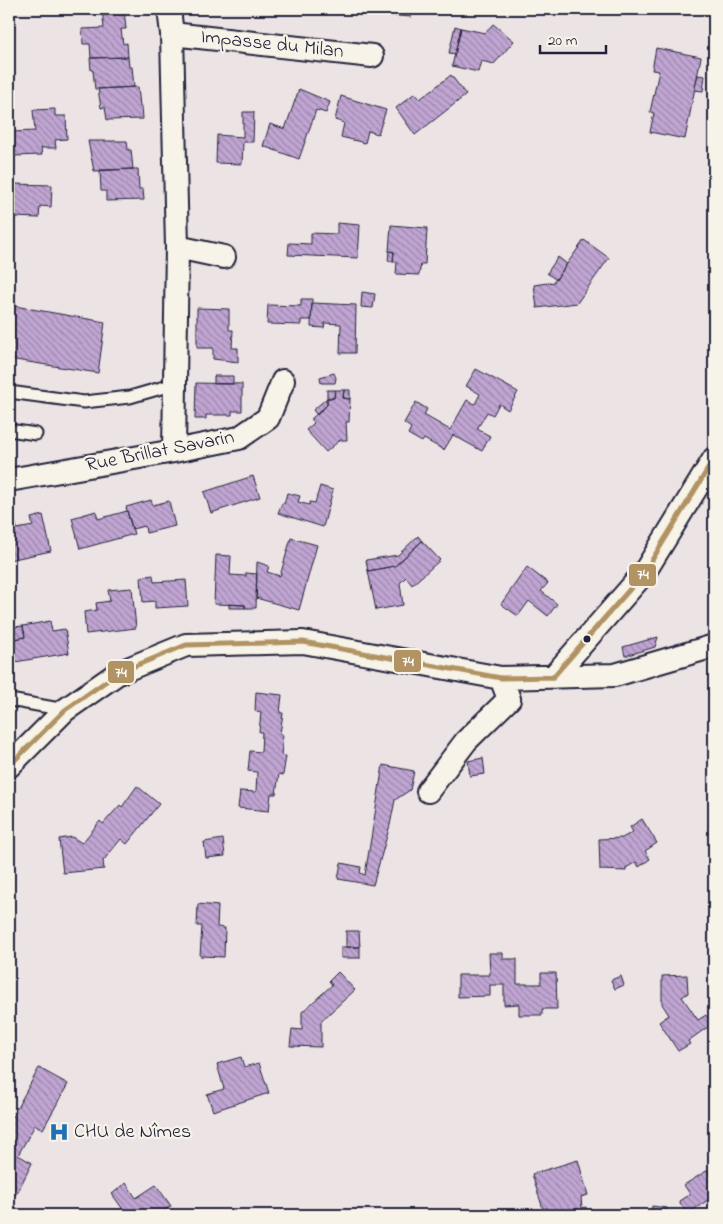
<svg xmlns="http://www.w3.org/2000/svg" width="723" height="1224" font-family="'Indie Flower',sans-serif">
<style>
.building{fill:url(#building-back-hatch);stroke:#22223b}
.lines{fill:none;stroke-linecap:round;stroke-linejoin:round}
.lane-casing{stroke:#22223b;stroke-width:15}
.street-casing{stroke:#22223b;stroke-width:26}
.lane{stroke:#f7f3e8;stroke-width:11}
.street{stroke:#f7f3e8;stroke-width:22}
.bus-1-casing{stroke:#f7f3e8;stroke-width:9}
.bus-1{stroke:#b19364;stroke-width:5}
.bus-dot{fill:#22223b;stroke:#f7f3e8;stroke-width:2}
.labels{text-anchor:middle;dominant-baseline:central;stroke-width:4.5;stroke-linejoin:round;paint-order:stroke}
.street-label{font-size:20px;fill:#22223b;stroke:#f7f3e8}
.poi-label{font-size:20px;fill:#22223b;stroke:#f7f3e8;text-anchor:start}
.line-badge{stroke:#f7f3e8;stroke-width:2}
.badge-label{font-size:14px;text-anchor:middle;font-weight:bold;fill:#fff}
</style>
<defs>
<pattern id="building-back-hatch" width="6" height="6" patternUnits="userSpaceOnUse" patternTransform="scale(1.25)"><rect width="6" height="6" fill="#c0a5d2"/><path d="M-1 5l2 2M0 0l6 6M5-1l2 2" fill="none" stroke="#9c86ac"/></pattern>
</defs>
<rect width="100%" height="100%" fill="#ece3e4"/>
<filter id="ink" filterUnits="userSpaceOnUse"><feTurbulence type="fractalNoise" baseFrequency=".02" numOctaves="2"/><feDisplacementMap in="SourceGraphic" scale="10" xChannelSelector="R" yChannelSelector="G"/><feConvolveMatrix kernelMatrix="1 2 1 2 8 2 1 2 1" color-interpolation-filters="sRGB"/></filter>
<g filter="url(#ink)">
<path class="building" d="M102 9H124L126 29H121L123 44 127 43 128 57 91 58 90 44H83L82 29 104 28Z
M305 9H325V12Z
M373 9H433L431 15 416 9 411 17 372 14Z
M493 24 514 41 494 64 481 61 478 72 452 66 461 28 485 33Z
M455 26 461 28 455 54 449 53Z
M656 48 701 57 685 139 650 132 654 113 650 112 659 71 652 70Z
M128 57 129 67H132L134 87 95 89 93 71 91 70 90 58Z
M451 75 466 95 415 135 396 108 415 93 420 99Z
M698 75 705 76 703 91 694 90Z
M138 87 140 106H142L143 119 107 120 105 107 101 108 98 89Z
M299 89 330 102 326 113 316 110 299 159 263 146 270 124 285 129Z
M341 96 386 110 378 134 368 131 365 143 341 137 344 123 335 120Z
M55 109V116H66L67 139 55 140 56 148H41L42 155 13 156 12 132 35 131 33 110Z
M243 112H254L253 142H243L242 164 216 163 217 135 243 137Z
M88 141H127L128 150H131L133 169 94 171Z
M133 169H138L139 189H143L144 200 106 201V191H101L100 170Z
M9 182H13L12 217H9Z
M13 184 52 185 51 207 40 206 39 218 12 217Z
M337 223 360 225 358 258 288 255 289 243 311 244V233L337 234Z
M391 225 427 228 425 264H421L419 275 396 274 397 262H393L394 252 389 251Z
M584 240 609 258 577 303 537 308 534 285 554 282Z
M389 251 394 252 393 262 388 261Z
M558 257 567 264 556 280 547 273Z
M362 292 375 294 373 308 361 307Z
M301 299H312L311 320H301V325L267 324 268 305 301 306Z
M312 303 356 305 355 353H340L341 324 325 323 324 328 311 327Z
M9 305 105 322 98 373 9 359Z
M197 308 229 309V330H233L232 348H238V362L213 359V348H197Z
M476 369 518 392 508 410 499 404 493 415 487 412 477 429 490 436 482 451 453 435 444 450 424 439 422 442 408 434 411 428 404 423 416 402 427 409 424 415 450 430 467 400 475 404 480 394 466 386Z
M334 373 336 378 335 383H321L320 377Z
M214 376H233V384H214Z
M196 383 242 384V411H232V415H206V419H195Z
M327 390H335L334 398H327Z
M335 390H344L343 398 350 399 349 422H346L347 440H340L326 452 306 430 314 423 311 419 327 405V398H334Z
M344 390H350V399L343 398Z
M327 398V405L317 415 313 410Z
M253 476 260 497 211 513 204 492Z
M320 486 333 490 323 527 278 513 282 503 284 504 287 493 300 496 298 502 309 505 310 502 315 503Z
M151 500 153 505 169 501 175 526 146 533 145 526 132 529 126 507Z
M96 511 98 519 127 511 134 534 80 549 72 518Z
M13 513 17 529 33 526 31 518 43 515 51 551 9 560V515Z
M418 536 422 541 395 566 368 571 366 560 398 555Z
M291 538 317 545 299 610 256 598 257 562 269 566 267 572 280 576Z
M422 541 440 560 412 585 406 577 400 583 403 605 376 610 368 571 395 566Z
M216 555 231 556 230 575 246 576V573L257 574 256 608H245V605L214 604Z
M527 567 548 583 541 591 557 604 548 616 529 601 518 616 501 604Z
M153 575 154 582 186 580 188 606 155 608V601L143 602 141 577Z
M132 588 136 628 86 634 84 612 97 610 96 603 110 601 108 590Z
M229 604 245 605V608H229Z
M50 621 52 631 65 629 69 653 9 663V634L14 633 15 639 25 637 23 626Z
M23 626 25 637 15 639 13 627Z
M658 637 655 647 625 656 623 647Z
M256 692 282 695 280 713H283L280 734 283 735 281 755 286 756 283 775 279 774 276 794H271L269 811 238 808 240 791 256 792 257 772 248 771 250 751 261 752 262 732H259L261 712 255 711Z
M483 758 485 774 470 776 468 761Z
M383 765 414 771 410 790 395 800 390 825 373 885 338 879 341 863 361 867 360 873 365 875Z
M137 786 159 804 127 844 121 839 103 861 104 869 63 873 59 839 72 837 82 843 100 821 103 824 120 805 122 807Z
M642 819 657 843 645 851 650 859 639 867 636 862 626 868V871L600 870 599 839 622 838 633 832 630 827Z
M223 839 225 856 206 858 204 842Z
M198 904 218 906 217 927 225 928 224 957 200 956 202 926H197Z
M346 931H359L360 947H346Z
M341 947H360V958H341Z
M489 953H503V959H517V984H541V973H556L557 1009H542V1015H519V1004L504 1005V985H490V996L458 997V975H490Z
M338 972 355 990 321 1021V1047L290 1046 292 1029 302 1030V1012L332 985 329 981Z
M687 975 688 993 682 997 698 1020 706 1015 712 1024 688 1041 690 1044 678 1051 659 1022 669 1015 662 1004V976Z
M621 976 624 985 615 989 611 980Z
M9 1055 14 1058 9 1069Z
M241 1057 244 1067 259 1063 269 1093 213 1111 207 1094 224 1089 217 1064Z
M39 1068 68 1084 43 1129 35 1125 18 1155 32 1163 17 1193 9 1200V1115L12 1117Z
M578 1160 588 1195 581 1197 582 1208 586 1207 587 1215H539L547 1213V1208L543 1209 532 1174Z
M708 1170 714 1180V1196L687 1214 679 1201 690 1194 684 1185Z
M126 1183 136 1198 156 1185 171 1206 157 1215H127L112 1194Z
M652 1206 667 1208 666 1215H651Z"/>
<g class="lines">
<defs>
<path id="lane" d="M9 392 84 402 130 397 175 384
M9 430 36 434
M10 700 65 710"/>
<path id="street" d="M169 9 172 34 177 247 224 257
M172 34 372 56
M174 451 177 247
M9 480 174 451 239 438 268 418 283 381
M553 677 644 573 714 459
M9 766 65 710 118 673 186 645 303 642 501 678 615 675 714 646
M428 791 466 741 509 699 501 678"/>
</defs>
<use href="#lane" class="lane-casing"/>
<use href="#street" class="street-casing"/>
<use href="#lane" class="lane"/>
<use href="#street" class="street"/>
<defs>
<path id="bus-1" d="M553 677 644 573 714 459
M9 766 65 710 118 673 186 645 303 642 501 678 553 677"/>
</defs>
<use href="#bus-1" class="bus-1-casing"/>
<use href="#bus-1" class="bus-1"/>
</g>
</g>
<defs>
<symbol id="hospital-bare" viewBox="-9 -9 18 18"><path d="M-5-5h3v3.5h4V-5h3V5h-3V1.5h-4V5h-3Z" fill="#1f6fb2" stroke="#f7f3e8" stroke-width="2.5" paint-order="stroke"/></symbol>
</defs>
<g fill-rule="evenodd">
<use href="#hospital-bare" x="45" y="1118" width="28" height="28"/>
</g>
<circle class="bus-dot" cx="587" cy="639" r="4.5"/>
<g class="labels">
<g class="street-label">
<text transform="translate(272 45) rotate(6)">Impasse du Milan</text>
<text transform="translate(160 452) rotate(-11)">Rue Brillat Savarin</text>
</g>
<g class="poi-label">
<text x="74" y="1132">CHU de Nîmes</text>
</g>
</g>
<g class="line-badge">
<rect x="628" y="563" width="29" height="24" rx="5" fill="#b19364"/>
<rect x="393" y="649" width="29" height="24" rx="5" fill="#b19364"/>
<rect x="107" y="660" width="28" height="24" rx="5" fill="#b19364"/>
</g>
<g class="badge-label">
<text x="643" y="579">74</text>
<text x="408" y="666">74</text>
<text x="121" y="677">74</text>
</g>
<rect width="723" height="1224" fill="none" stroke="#f7f3e8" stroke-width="30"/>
<rect x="15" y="15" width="693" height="1194" fill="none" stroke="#22223b" stroke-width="2" filter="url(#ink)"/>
<path d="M540 45v8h66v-8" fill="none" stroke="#22223b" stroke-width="2.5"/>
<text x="548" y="45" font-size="15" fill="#22223b" stroke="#f7f3e8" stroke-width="4" paint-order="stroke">20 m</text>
</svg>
